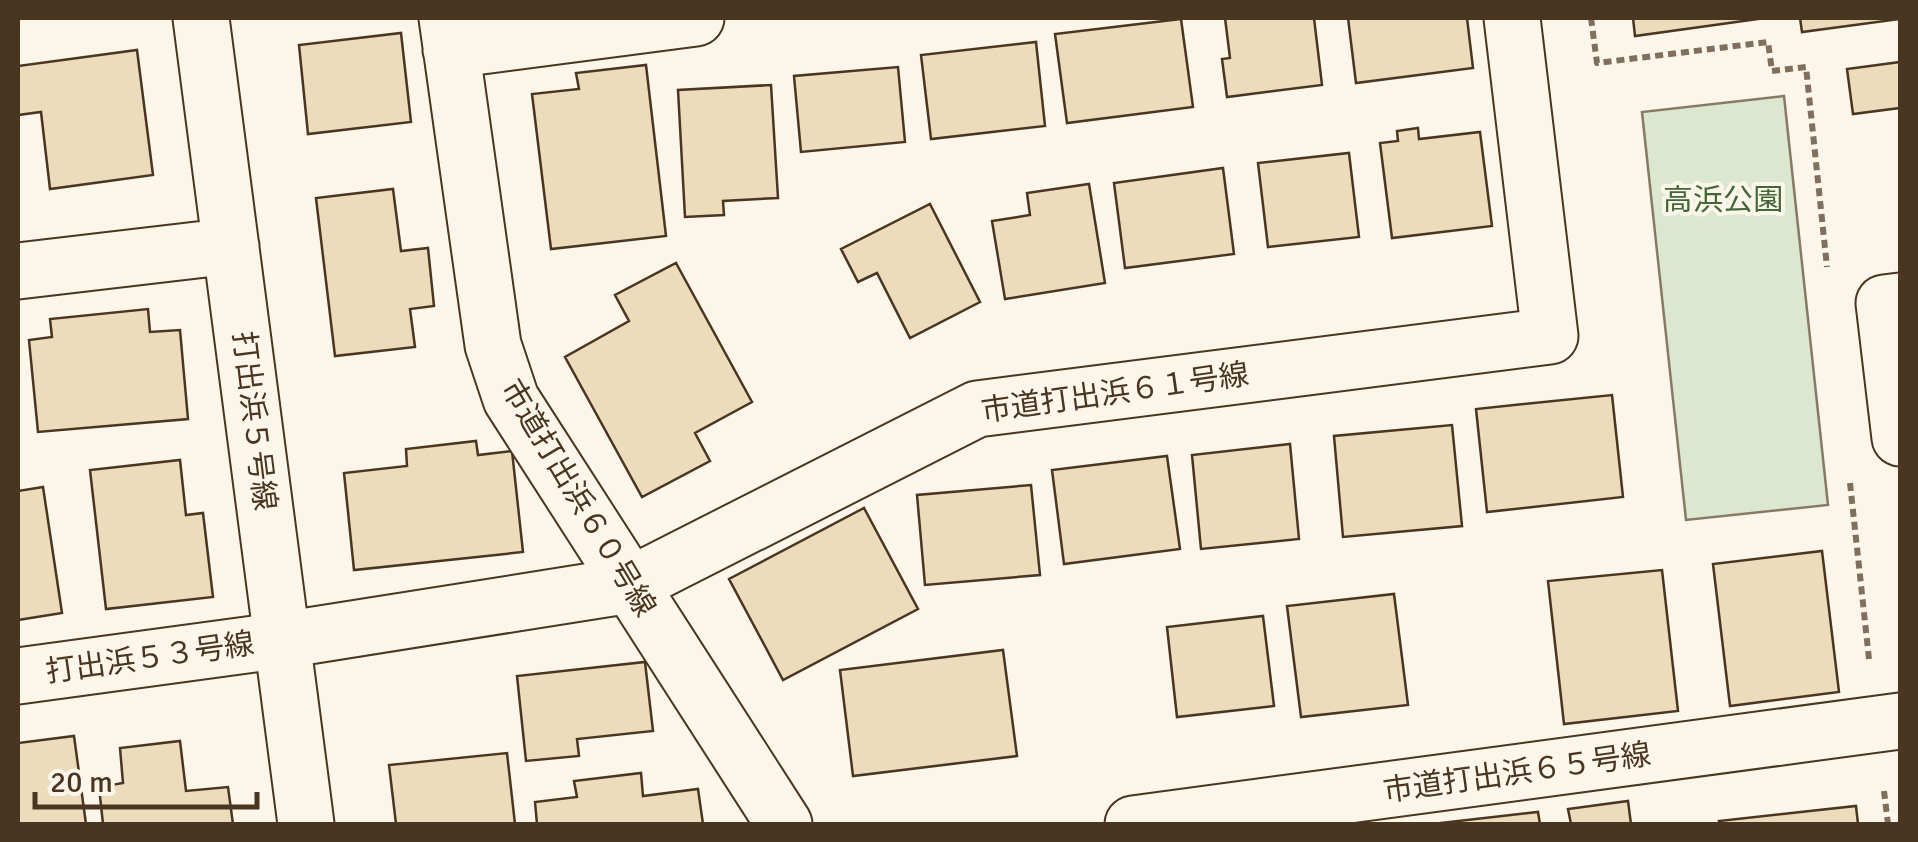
<svg xmlns="http://www.w3.org/2000/svg" width="1918" height="842" font-family="Signika,'Noto Sans JP',sans-serif">
<style>
.green{fill:#dce7d0;stroke:#887966;stroke-width:2.5}
.building{fill:#ecdcbc;stroke:#4a3520;stroke-width:2.5}
.lines{fill:none;stroke-linecap:round;stroke-linejoin:round}
.minor-casing{stroke:#4a3520;stroke-width:59}
.path{stroke:#7f6f5c;stroke-width:6;stroke-dasharray:8 5;stroke-linecap:butt}
.minor{stroke:#fbf6e9;stroke-width:55}
.labels{text-anchor:middle;dominant-baseline:central;stroke-width:8;stroke-linejoin:round;paint-order:stroke}
.park-label{font-size:30px;fill:#436837;stroke:#fbf6e9}
.street-label{font-size:30px;fill:#4a3520;stroke:#fbf6e9}
</style>
<rect width="100%" height="100%" fill="#fbf6e9"/>
<path class="green" d="M1784 96 1828 505 1686 520 1642 112Z"/>
<path class="building" d="M1225 18H1314L1322 85 1227 97 1222 59 1230 58Z
M1348 18H1467L1473 68 1356 83Z
M1633 18H1765L1635 36Z
M1800 18H1900V19L1802 32Z
M1181 19 1193 107 1067 123 1055 34Z
M401 33 411 122 308 134 299 45Z
M1036 42 1045 126 931 139 921 55Z
M137 50 153 175 50 189 41 112 18 115V66Z
M1900 62V114V108L1853 114 1847 69Z
M646 65 666 236 551 249 532 94 579 89 576 73Z
M898 67 905 142 801 152 794 76Z
M771 85 778 198 723 201 724 215 685 217 678 90Z
M1418 128 1419 139 1480 132 1492 226 1392 238 1380 143 1398 141 1397 131Z
M1349 153 1359 237 1268 247 1258 163Z
M1223 168 1234 254 1125 268 1114 183Z
M1089 184 1105 283 1005 299 992 221 1030 215 1027 193Z
M393 189 401 251 428 248 434 306 410 309 415 347 335 356 316 198Z
M930 204 980 302 910 338 877 273 858 282 841 249Z
M676 263 752 402 695 433 710 461 642 497 565 357 629 321 615 295Z
M148 309 150 332 180 330 188 419 38 432 29 340 52 337 50 319Z
M1612 395 1623 497 1487 512 1476 409Z
M1452 425 1462 526 1343 537 1334 436Z
M476 441 478 455 512 451 523 552 354 570 344 473 407 466 406 449Z
M1290 444 1299 539 1201 549 1192 455Z
M1167 456 1180 549 1064 564 1052 470Z
M180 460 186 515 203 513 213 597 106 609 90 470Z
M1031 485 1040 575 925 585 917 495Z
M43 487 62 613 18 620V491Z
M864 508 918 609 783 680 729 579Z
M1822 551 1839 692 1730 706 1713 564Z
M1662 570 1678 711 1564 724 1548 581Z
M1394 594 1408 705 1301 717 1287 606Z
M1263 616 1274 706 1177 717 1167 627Z
M1003 650 1017 756 853 776 840 670Z
M645 662 653 731 577 739 579 756 526 761 517 676Z
M74 736 86 824H18V743Z
M180 741 186 791 228 787 233 824H103L99 787 123 783 120 748Z
M507 753 515 824H396L389 765Z
M641 773 643 796 698 789 703 824H537L535 802 577 797 574 781Z
M1628 801 1631 824H1571L1568 809Z
M1856 806 1858 824H1720L1719 821Z
M1538 812 1540 824H1432Z"/>
<g class="lines">
<defs>
<path id="minor" d="M201 18 306 824
M447 18 493 345 511 399 784 824
M451 50 696 18
M18 271 231 246
M1900 301 1884 303 1900 438
M18 676 283 640 630 585 977 409 1550 336 1512 18
M1133 824 1900 721"/>
</defs>
<use href="#minor" class="minor-casing"/>
<path class="path" d="M1591 18 1597 63 1768 42 1772 71 1806 67 1827 267
M1850 483 1869 659
M1884 791 1888 824"/>
<use href="#minor" class="minor"/>
</g>
<g class="labels">
<g class="park-label">
<text x="1723" y="200">高浜公園</text>
</g>
<g class="street-label">
<text transform="translate(1115 393) rotate(-8)">市道打出浜６１号線</text>
<text transform="translate(254 421) rotate(83)">打出浜５号線</text>
<text transform="translate(578 498) rotate(59)">市道打出浜６０号線</text>
<text transform="translate(150 658) rotate(-8)">打出浜５３号線</text>
<text transform="translate(1517 773) rotate(-8)">市道打出浜６５号線</text>
</g>
</g>
<rect width="1918" height="842" fill="none" stroke="#4a3520" stroke-width="40"/>
<path d="M35 792v15h222v-15" fill="none" stroke="#4a3520" stroke-width="5"/>
<text x="50" y="792" font-size="30" fill="#4a3520" stroke="#fbf6e9" stroke-width="8" paint-order="stroke">20 m</text>
</svg>
